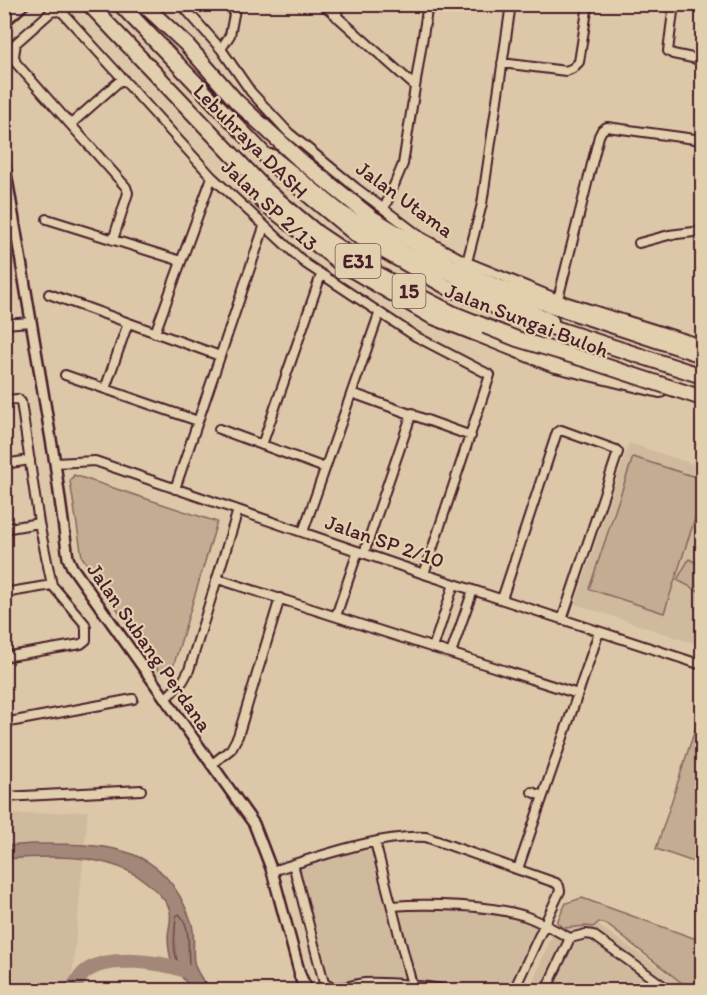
<svg xmlns="http://www.w3.org/2000/svg" width="707" height="995" font-family="Itim,sans-serif">
<style>
.built{fill:#d0ba9e}
.green{fill:#c4ac93;stroke:#87665f;stroke-width:1.5}
.water{fill:#a38778;stroke:#7f5d59;stroke-width:1.5}
.lines{fill:none;stroke-linecap:round;stroke-linejoin:round}
.shore{stroke:#6e494a;stroke-width:1.5}
.river{stroke:#a38778;stroke-width:15}
.minor-casing{stroke:#4a1f2b;stroke-width:12}
.tertiary-casing{stroke:#4a1f2b;stroke-width:14}
.secondary-casing{stroke:#4a1f2b;stroke-width:15}
.trunk-casing{stroke:#4a1f2b;stroke-width:16}
.motorway-casing{stroke:#4a1f2b;stroke-width:18}
.minor{stroke:#e2cfad;stroke-width:8}
.tertiary{stroke:#e2cfad;stroke-width:9}
.secondary{stroke:#e2cfad;stroke-width:10}
.trunk{stroke:#e2cfad;stroke-width:12}
.motorway{stroke:#e2cfad;stroke-width:14}
.motorway-bridge-casing{stroke:#4a1f2b;stroke-width:18;stroke-linecap:butt}
.motorway-bridge{stroke:#e2cfad;stroke-width:14}
.labels{text-anchor:middle;dominant-baseline:central;stroke-width:4.5;stroke-linejoin:round;paint-order:stroke}
.shield{fill:#e2cfad;stroke:#785452;stroke-width:1.5}
.shield-label{font-size:20px;font-weight:bold;fill:#4a1f2b}
.street-label{font-size:21px;fill:#4a1f2b;stroke:#e2cfad}
</style>
<rect width="100%" height="100%" fill="#dcc8a8"/>
<filter id="ink" filterUnits="userSpaceOnUse"><feTurbulence type="fractalNoise" baseFrequency=".0167" numOctaves="2"/><feDisplacementMap in="SourceGraphic" scale="12" xChannelSelector="R" yChannelSelector="G"/><feConvolveMatrix kernelMatrix="1 2 1 2 8 2 1 2 1" color-interpolation-filters="sRGB"/></filter>
<g filter="url(#ink)">
<path class="built" d="M629 443 702 467V646L575 604Z
M88 811 71 990H5L4 815Z
M372 846 389 911 413 907 486 912 520 918 540 926 510 990H463L417 982 341 985 327 981 298 867Z
M566 903 689 988 691 990H529Z"/>
<path class="green" d="M633 457 702 479V497L664 613 589 589Z
M74 475 217 522 174 664 161 674 82 557 70 481Z
M689 559 702 566V593L677 580Z
M702 708V865L656 849Z
M582 898 702 941V990H691L606 924 599 922 593 927 586 926 564 928 557 922 566 903Z"/>
<path class="water" d="M33 844C106 844 163 842 191 921 196 935 192 949 194 962 196 973 204 982 210 990H192C177 969 169 968 168 938 168 929 172 920 170 911 168 903 162 897 157 892 119 851 55 856 5 859V846Z"/>
<g class="lines">
<path class="shore" d="M179 914C193 928 186 953 190 971L188 974C169 962 175 935 176 916Z"/>
<path class="river" d="M71 990C75 985 80 976 85 972 108 954 162 962 187 971"/>
<defs>
<path id="minor" d="M181 4 221 49 251 92 289 133 356 188 421 237 467 262 558 299 702 344
M323 4 415 86
M674 4 668 51 673 54 702 60
M337 17 338 4
M221 49 230 35 236 4
M502 63 566 71 573 68 579 62 588 4
M71 124 123 78
M384 209 403 164 428 4
M47 219 181 261
M113 240 128 193 126 187 16 63 14 56 16 43 51 12 58 11 63 13 212 177 306 264 415 336 490 375 424 574
M639 243 669 235 702 231
M467 262 482 204 511 4
M49 294 220 356
M558 299 599 136 602 130 607 127 702 140
M4 308 7 324
M4 324 31 322
M155 333 212 177
M65 375 198 421
M105 389 128 323
M352 393 471 436
M4 400 18 399 21 402 39 523 52 585 85 624 86 628V640L81 644 4 657
M219 429 325 468
M262 445 321 275
M55 463 95 461 424 574 702 665
M4 464 30 460
M175 489 264 227
M4 529 39 523
M303 532 379 314
M364 553 412 413
M218 579 578 694
M4 593 52 585
M502 599 557 432 561 430 616 450 618 452 562 620
M336 616 358 551
M433 648 454 584
M451 653 473 590
M165 699 183 681 189 670 238 510
M4 723 133 699
M211 765 231 749 238 736 280 598
M532 792 542 796
M4 797 141 790
M375 842 412 985
M293 864 324 983C337 993 351 984 365 983 393 982 422 986 450 990
M518 869 599 632
M272 871C318 857 379 834 426 837L556 883 559 886 560 891 514 990
M392 906C427 903 491 905 525 916 541 922 555 930 570 938
M570 938 586 934 593 935 669 990
M546 990 570 938"/>
<path id="tertiary" d="M4 22 24 4
M4 161 55 463 68 558 72 567 254 824 272 871 302 982"/>
<path id="secondary" d="M300 976 307 990"/>
<path id="trunk" d="M272 156 340 211 407 254 552 321"/>
<path id="motorway" d="M120 4 283 174 358 236 447 287 521 317 702 376
M143 4 187 45 236 101 301 161 372 218 450 265 496 286 556 307 702 355
M475 333 552 364 660 390"/>
</defs>
<use href="#minor" class="minor-casing"/>
<use href="#tertiary" class="tertiary-casing"/>
<use href="#secondary" class="secondary-casing"/>
<use href="#trunk" class="trunk-casing"/>
<use href="#motorway" class="motorway-casing"/>
<use href="#minor" class="minor"/>
<use href="#tertiary" class="tertiary"/>
<use href="#secondary" class="secondary"/>
<use href="#trunk" class="trunk"/>
<use href="#motorway" class="motorway"/>
<defs>
<path id="motorway-bridge" d="M89 4 266 190 317 233 384 278 452 313 517 339 590 361 702 398
M249 184 263 202 340 263 431 316 475 333"/>
</defs>
<use href="#motorway-bridge" class="motorway-bridge-casing"/>
<use href="#motorway-bridge" class="motorway-bridge"/>
</g>
</g>
<g class="labels">
<g class="shield">
<rect x="335.5" y="244" width="45" height="34" rx="4.5"/>
<rect x="392.5" y="274" width="33" height="34" rx="4.5"/>
</g>
<g class="shield-label">
<text x="358" y="261">E31</text>
<text x="409" y="291">15</text>
</g>
<g class="street-label">
<text transform="translate(251 141) rotate(45)">Lebuhraya DASH</text>
<text transform="translate(405 199) rotate(36)">Jalan Utama</text>
<text transform="translate(270 205) rotate(43)">Jalan SP 2/13</text>
<text transform="translate(527 320) rotate(21)">Jalan Sungai Buloh</text>
<text transform="translate(385 541) rotate(19)">Jalan SP 2/10</text>
<text transform="translate(150 647) rotate(55)">Jalan Subang Perdana</text>
</g>
</g>
<rect width="707" height="995" fill="none" stroke="#e2cfad" stroke-width="24"/>
<rect x="12" y="12" width="683" height="971" fill="none" stroke="#4a1f2b" stroke-width="2" filter="url(#ink)"/>
</svg>
